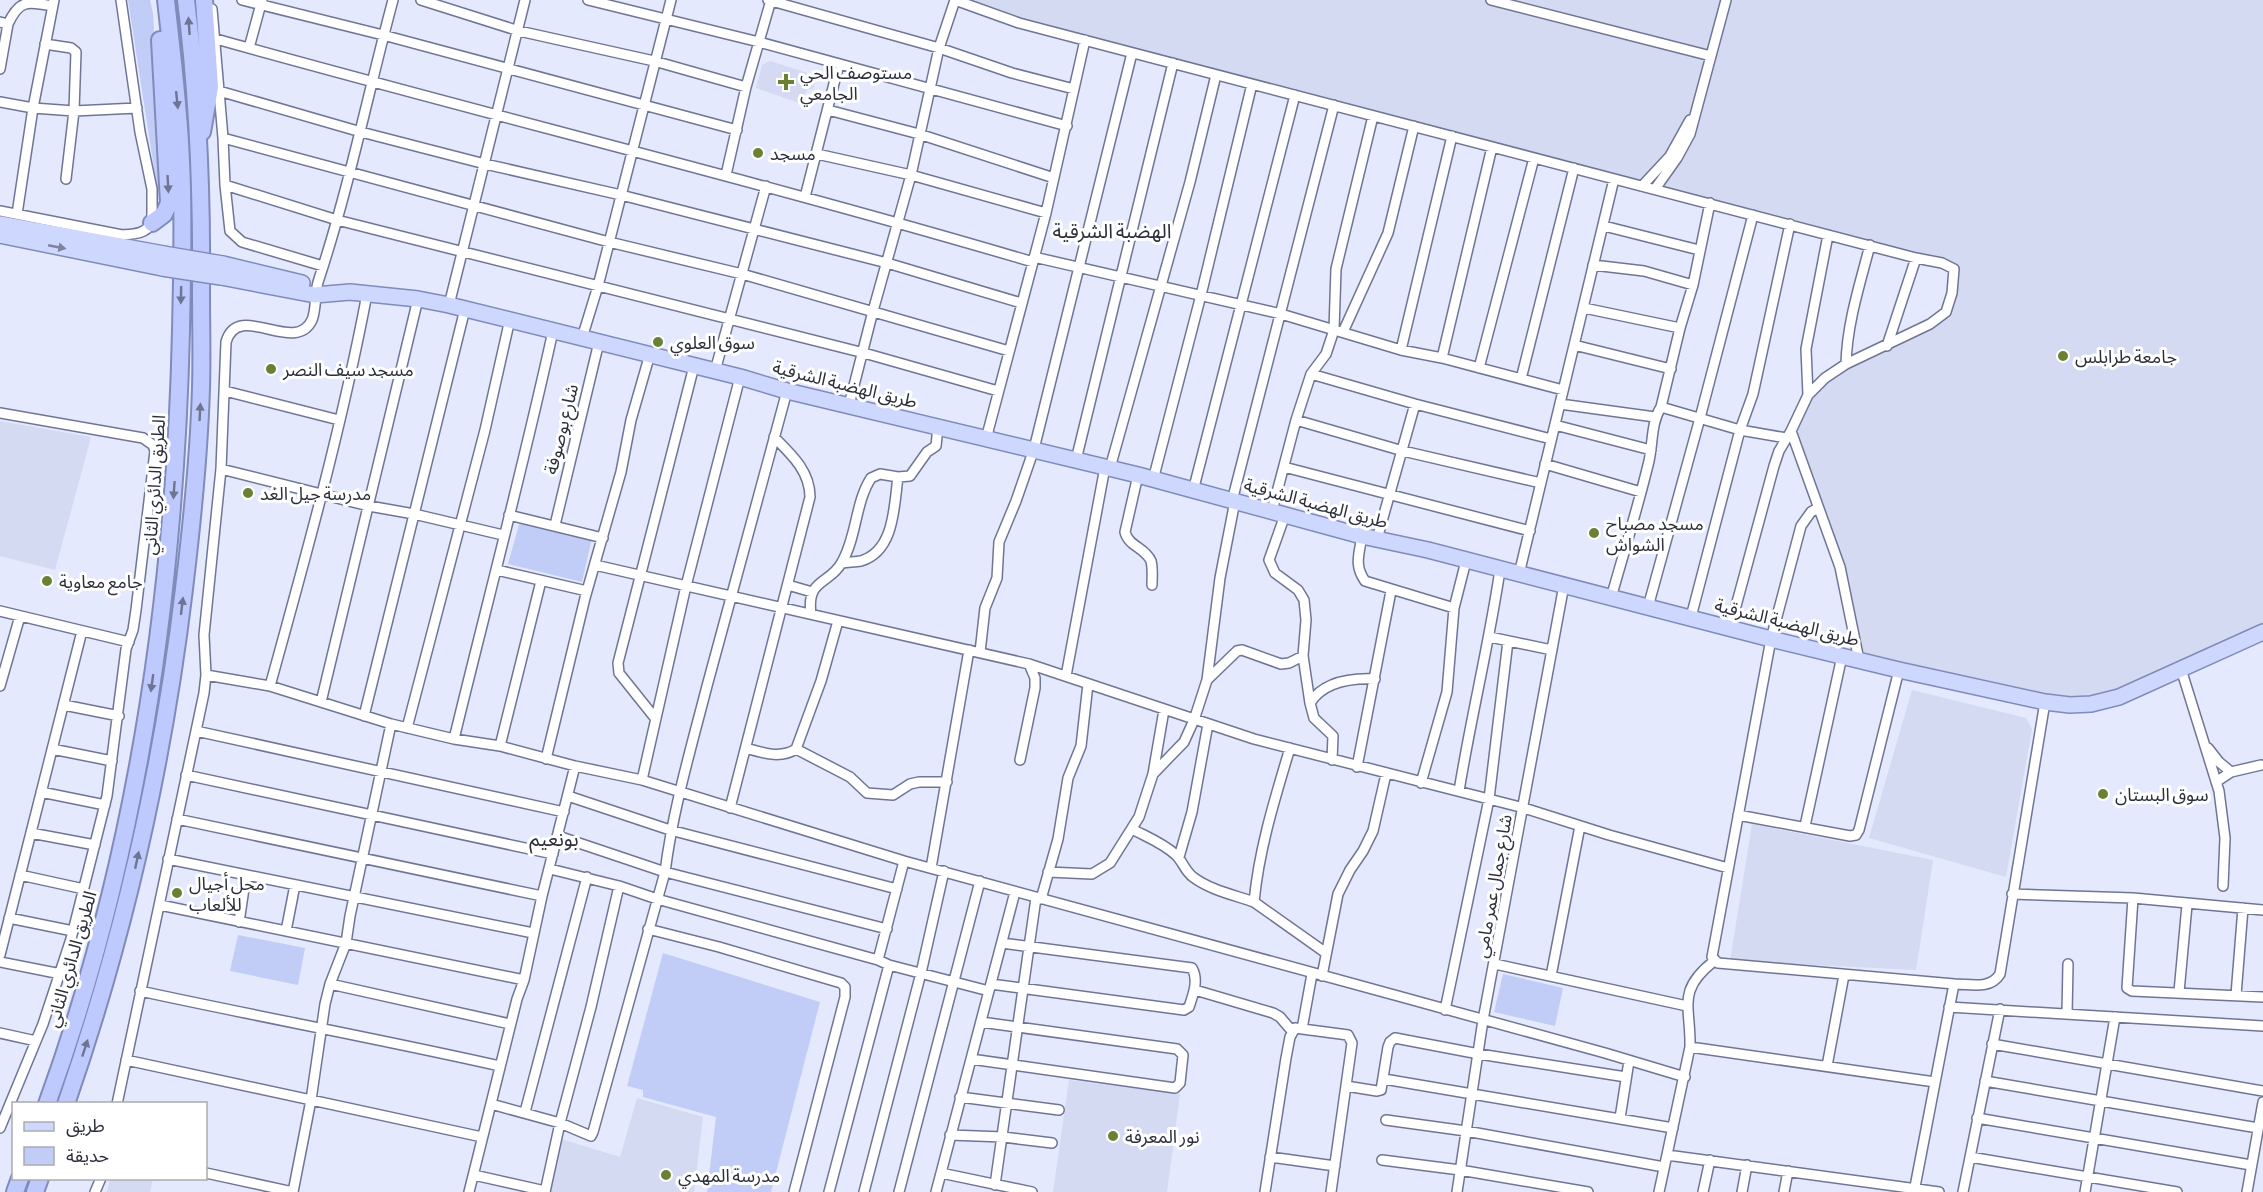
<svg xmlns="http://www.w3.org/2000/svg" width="2263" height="1192" font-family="'Asap Condensed','Noto Sans Arabic',sans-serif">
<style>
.built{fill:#d3daf1}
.green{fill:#c2cdf7}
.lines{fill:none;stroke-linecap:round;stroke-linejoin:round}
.minor-casing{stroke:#6f7694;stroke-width:12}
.primary-casing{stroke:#808bb9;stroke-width:18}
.trunk-casing{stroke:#808bb9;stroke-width:20}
.minor{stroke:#fff;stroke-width:9}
.primary{stroke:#ced7fe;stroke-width:15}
.trunk{stroke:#becafe;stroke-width:16}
.primary-bridge-casing{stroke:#808bb9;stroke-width:18;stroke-linecap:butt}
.primary-bridge{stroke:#ced7fe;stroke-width:15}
.oneway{fill:#6e7593}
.oneway2{fill:#7d839c}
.poi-dot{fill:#6a8134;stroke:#fff;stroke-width:2}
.labels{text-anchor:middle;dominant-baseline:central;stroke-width:6;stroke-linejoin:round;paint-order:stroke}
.poi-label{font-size:18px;fill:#2c2f3b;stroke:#fff;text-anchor:start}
.street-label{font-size:18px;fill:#2c2f3b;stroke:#fff}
.neighbourhood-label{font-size:20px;fill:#2c2f3b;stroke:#fff}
</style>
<rect width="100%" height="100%" fill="#e4e9fd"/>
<path class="built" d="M955 0H2263V632L2091 704 1859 660 1840 567 1791 431 1797 417 1825 378 1946 312 1954 269 1019 23Z
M770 61 817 76 813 89H808L799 103 756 88 762 65Z
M0 421 91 437 55 570 0 556Z
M1912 690 2026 718 2032 729 2006 877 1869 838Z
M1752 824 1933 860 1916 970 1730 961Z
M1069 1080 1180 1094 1167 1192H1053Z
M637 1098 703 1117 694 1192H549L561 1139 620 1157Z
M110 1179V1178L153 1179 150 1192H107Z"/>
<path class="green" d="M128 0H150L153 13 163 201 160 207Z
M520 521 592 538 582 582 508 564Z
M238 935 305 948 298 985 230 971Z
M663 953 820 1002 771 1192H707L716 1117 643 1097V1090L627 1086Z
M1503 974 1563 988 1555 1026 1494 1012Z"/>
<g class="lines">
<defs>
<path id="minor" d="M242 0 383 35 737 130
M421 0 519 31 654 61 746 87
M588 0 759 42 1067 126
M768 0 939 48 1012 73 1074 89
M955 0 1019 23 1916 258 1942 263 1954 269 1952 293 1946 312 1930 324 1846 364 1825 378 1808 395 1791 431 1840 567 1859 660
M1491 0 1711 56
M212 9 223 138 225 185 230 231 242 242 323 266
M0 22 8 24 0 69
M8 24C19 0 27 1 52 6
M216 39C488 115 762 182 1033 262
M249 48 262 0
M219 91 361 132 485 164 621 195 887 263 1021 303
M0 102 33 108 74 111 76 52 71 48 45 44
M828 110 919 134 1054 178
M223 138 609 242 742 274 1009 351
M817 154 911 175 1046 213
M726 175 746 87 771 0
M66 179 74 111 137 108
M225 185 337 220 864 353 998 391
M1642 186 1670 156 1690 120
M1655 189 1677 158 1690 134 1726 0
M805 197 839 64
M0 211 122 235C135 234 145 234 152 223V189L140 132 121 0
M17 214 33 108 54 0
M1604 226 1699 250
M1034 257 1281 314 1401 350 1442 358 1563 390
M1593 265 1644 271 1693 285
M449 305 525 0
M1584 308 1680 328
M1343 332 1388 233 1414 126
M582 338 598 286 671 0
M1574 345 1671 369
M1887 346 1916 258
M1401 350 1452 136
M1442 358 1492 147
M1846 364C1847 323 1860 284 1870 245
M1479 368 1534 158
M715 371 766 186
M1311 374 1326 354 1334 330 1336 269 1373 116
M1521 379 1574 168
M225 391 339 420
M1808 395 1806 349 1828 235
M1560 404 1655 417
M849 405 873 311 911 175 939 48 955 0
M1661 407 1740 430 1786 438
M0 413 143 438 153 445 155 451 136 610 133 630 126 649 107 796 71 939 43 1024 0 1128
M1296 420 1403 451 1541 483
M1555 425 1651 450
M986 439 1046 213 1085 40
M1076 460 1173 63
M1545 464 1641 492
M1284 467 1530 531
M1110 468 1190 182 1216 75
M221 469 369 506 414 514 503 535
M1138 475 1125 532C1129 547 1145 547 1151 561 1153 568 1152 578 1152 585
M1153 480 1201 295 1252 84
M1193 491 1295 95
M1232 501 1334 105
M1818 508 1811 512 1801 526 1771 639 1712 957 1718 963 1954 984 1914 1192
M1272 511 1296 420 1311 374 1415 404 1551 439
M509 515 603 538
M1285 515 1269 560 1275 573 1298 590 1304 600 1306 620 1303 656 1310 703
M555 525 599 342
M1362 536C1359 555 1354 565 1365 581L1454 608
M1377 539 1415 404
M842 563C848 562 855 562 861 561 895 551 894 505 898 477
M595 565 1029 664 1254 739 1524 808 1609 835 1728 868
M497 570 587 591
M1519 574 1614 179
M788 585 812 592
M1611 598C1624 552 1638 507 1649 461 1653 443 1651 423 1661 407L1680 328 1693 285 1710 203
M1648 607 1700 418 1753 215
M0 611 129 642
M811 614C806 578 830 585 842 562 857 536 855 503 871 478L880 474 898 477 910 476 927 452 936 446 938 427
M1691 617 1740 430 1753 394 1790 224
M1730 628 1774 466 1779 451 1791 431
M1490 637 1552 650
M980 652 985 608 997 578 999 542 1016 501 1034 449 1132 53
M2181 669 2219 791 2225 838 2223 886
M206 675 270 686 391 724 454 739 500 746 575 766 642 780 904 861 1409 999 1605 1053 1685 1077
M1066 676 1105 467
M1207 680 1237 651 1242 650 1281 664 1289 663 1303 656
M0 686 20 616
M270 686C306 556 342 426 367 294
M321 702 418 299
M64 705 119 716
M364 716 465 309
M655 718 619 673 618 663 694 366
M407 728 485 430 510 319
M196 731 564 812
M454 739C487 603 523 468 553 331
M500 746 541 581
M746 748C762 753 781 759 796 749L821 681 838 621
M1290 748C1275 798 1259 849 1254 902L1326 953
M2208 748 2219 762 2231 772
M52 749 112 761
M796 749 850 777 867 793 893 795 910 784 919 782H947
M546 759 585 598 621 472 631 420 650 354
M1020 760 1035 688V678L1029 664
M1332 760 1333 736 1314 718 1310 703C1324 681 1352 678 1375 679
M1357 767 1391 591
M1153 774 1184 742 1194 720 1207 680 1220 578 1235 501
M186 775 553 854
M642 780 686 586 740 377
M2216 782 2231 772 2261 765
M1421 783 1447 692 1454 608 1466 561
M1459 791C1471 717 1489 644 1500 570
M41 792 105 805
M568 796 670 830 897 889
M730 808 810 497C810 471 791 454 774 437
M1738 815 1850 836 1856 835 1859 830 1899 670
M177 819 542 896
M1805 826 1842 656
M1132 829C1147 837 1163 843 1176 855 1183 862 1185 871 1193 877 1210 890 1234 895 1254 902
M31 833 95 845
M558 836 665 872 887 929
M1179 857 1192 812 1208 724
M168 859 533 933
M931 868 969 650
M550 869 619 886 657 899 878 960 889 965 989 991
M1048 872 1092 874 1110 863 1139 817 1153 774 1164 710
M20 875 84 889
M2012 894 2133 898 2263 910
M2133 898 2127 988 2132 991 2263 997
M1041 899 1058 839 1068 778 1081 746 1088 684
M160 905 524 980
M9 918 73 931
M239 922 246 875
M648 929 719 947 841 983 845 987V997L794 1192
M286 931 295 885
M0 955 82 631
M878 960 904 861
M0 962 61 974
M1495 964 1687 1006
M1322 976 1338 894 1350 870 1363 851 1373 831 1386 774
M1551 976 1580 826
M330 984 510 1024
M991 984 1184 1010 1189 1007C1193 995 1199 980 1192 968L1002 943
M1954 984C1971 984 1990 990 2000 974L2045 702
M1195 990 1273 1013 1280 1017 1292 1031
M140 991C260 1017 380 1039 500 1066
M2179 992 2187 905
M2236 995 2243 908
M1949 1007 2263 1026
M1445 1010 1489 799 1508 641
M2067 1014 2068 964
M1302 1029 1312 974
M0 1033 36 1041
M1992 1044 2263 1091
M1690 1047 1935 1082
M971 1059 1175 1088 1180 1083 1183 1055 1177 1049 981 1022
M126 1060 482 1137
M1827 1066 1844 975
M1384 1079 1673 1128
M1985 1081 2258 1128
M1346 1086 1377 1091 1381 1090 1388 1047 1390 1042 1395 1038 1479 1054 1626 1077
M960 1097 1059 1110
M117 1104 204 693 206 675 204 635 221 469 226 342C238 300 295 356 312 320 317 308 314 292 319 279 349 188 368 93 393 0
M491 1104 560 1123 591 1136 593 1132 665 872C673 809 691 748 707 686 733 587 760 489 787 391
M525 1112 587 877
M1620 1118 1629 1061
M1977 1118 2251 1165
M1386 1120 1466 1131 1664 1167
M950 1135 1003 1137 1052 1143
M1667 1155 1939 1192
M1270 1157 1335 1166
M1970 1157 2177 1192
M1382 1160 1460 1170 1588 1192
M206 1173 293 1192
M941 1173 1032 1192
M474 1175 545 1191
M995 1185 1036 898
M95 1192 101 1178
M293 1192 311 1100 325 1004 330 984 346 943 350 916 391 724
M469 1192 517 999 524 980 542 896 575 766
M545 1192 560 1123 591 1007 619 886
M829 1192 889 965
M864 1192 921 973 944 871
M899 1192 980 881
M936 1192 1015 892
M1265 1192 1286 1058 1290 1037 1295 1028 1348 1035 1352 1043 1331 1192
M1457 1192 1483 1020 1564 585
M1659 1192 1690 1047C1691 1006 1676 991 1714 961
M1703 1192 1710 1160
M1742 1192 1747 1165
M1784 1192 1788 1171
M1963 1192 2000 1009
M2085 1192 2115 1017
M2247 1192 2263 1102"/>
<path id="primary" d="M0 224 164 254
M0 235 162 268
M223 264 302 283
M221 277 315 295 350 292 418 299 449 305 740 377 787 391 1138 475 1362 536 1428 550 1771 639 1899 670 2045 702 2070 705 2091 704 2119 697 2263 632"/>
<path id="trunk" d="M202 132 210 87 204 0
M152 223 164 214 169 203 160 40
M47 1104C137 857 175 593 181 331 182 275 184 218 181 162 179 108 172 54 166 0
M66 1104C124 937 163 765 184 589 192 523 199 455 201 388 202 356 201 324 201 292 202 195 198 96 186 0
M15 1192 20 1178
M35 1192 40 1178"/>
</defs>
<use href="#minor" class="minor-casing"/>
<use href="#primary" class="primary-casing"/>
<use href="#trunk" class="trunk-casing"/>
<use href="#minor" class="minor"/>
<use href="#primary" class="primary"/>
<use href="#trunk" class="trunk"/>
<defs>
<path id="primary-bridge" d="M164 254 223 264
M162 268 221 277"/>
</defs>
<use href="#primary-bridge" class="primary-bridge-casing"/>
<use href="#primary-bridge" class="primary-bridge"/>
</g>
<defs><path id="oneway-solid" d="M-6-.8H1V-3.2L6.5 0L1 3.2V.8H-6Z" transform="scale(1.5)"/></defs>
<g class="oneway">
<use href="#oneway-solid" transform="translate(189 26) rotate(-94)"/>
<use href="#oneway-solid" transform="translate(177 100) rotate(84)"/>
<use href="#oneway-solid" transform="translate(168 184) rotate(87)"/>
<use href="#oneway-solid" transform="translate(181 295) rotate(91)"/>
<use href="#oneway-solid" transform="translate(200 412) rotate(-87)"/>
<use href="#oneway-solid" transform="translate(174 490) rotate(94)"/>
<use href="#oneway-solid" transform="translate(182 606) rotate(-83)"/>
<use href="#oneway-solid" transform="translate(152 683) rotate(98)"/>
<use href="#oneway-solid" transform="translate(137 860) rotate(-78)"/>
<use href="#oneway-solid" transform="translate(85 1048) rotate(-72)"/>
</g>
<use class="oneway2" href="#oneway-solid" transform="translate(57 247) rotate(11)"/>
<g class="poi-dot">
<path d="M783 73h6v6h6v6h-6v6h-6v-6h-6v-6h6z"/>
<circle cx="758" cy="153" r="6"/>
<circle cx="658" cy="342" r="6"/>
<circle cx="2063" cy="356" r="6"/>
<circle cx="271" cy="369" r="6"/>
<circle cx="248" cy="493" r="6"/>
<circle cx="1594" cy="533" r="6"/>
<circle cx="47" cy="581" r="6"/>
<circle cx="2103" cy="794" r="6"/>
<circle cx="177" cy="893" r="6"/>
<circle cx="1113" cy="1136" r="6"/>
<circle cx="666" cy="1175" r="6"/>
</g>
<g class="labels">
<g class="poi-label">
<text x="800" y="72">مستوصف الحي<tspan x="800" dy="21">الجامعي</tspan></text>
<text x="770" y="153">مسجد</text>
<text x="670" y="342">سوق العلوي</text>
<text x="2075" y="356">جامعة طرابلس</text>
<text x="283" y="369">مسجد سيف النصر</text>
<text x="260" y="493">مدرسة جيل الغد</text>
<text x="1606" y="523">مسجد مصباح<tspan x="1606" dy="21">الشواش</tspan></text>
<text x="59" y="581">جامع معاوية</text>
<text x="2115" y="794">سوق البستان</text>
<text x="189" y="883">محل أجيال<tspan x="189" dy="21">للألعاب</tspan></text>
<text x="1125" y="1136">نور المعرفة</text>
<text x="678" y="1175">مدرسة المهدي</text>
</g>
<g class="street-label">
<text transform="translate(845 384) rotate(14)">طريق الهضبة الشرقية</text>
<text transform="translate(561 429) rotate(-76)">شارع بوصوفة</text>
<text transform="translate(154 485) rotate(-86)">الطريق الدائري الثاني</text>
<text transform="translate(1316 503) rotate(15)">طريق الهضبة الشرقية</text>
<text transform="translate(1787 622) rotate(14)">طريق الهضبة الشرقية</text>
<text transform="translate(1493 886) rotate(-80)">شارع جمال عمر مامي</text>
<text transform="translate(71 959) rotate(-74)">الطريق الدائري الثاني</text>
</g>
<g class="neighbourhood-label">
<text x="1112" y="230">الهضبة الشرقية</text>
<text x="554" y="838">بونعيم</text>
</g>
</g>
<rect x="12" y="1102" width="195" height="78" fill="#ffffff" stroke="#abacb1" stroke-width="1.5"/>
<rect x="24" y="1122" width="30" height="9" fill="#ced7fe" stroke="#abacb1" stroke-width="1.5"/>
<text x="66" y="1132" font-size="18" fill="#2c2f3b">طريق</text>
<rect x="24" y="1147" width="30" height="18" fill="#c2cdf7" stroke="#abacb1" stroke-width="1.5"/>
<text x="66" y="1162" font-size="18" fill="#2c2f3b">حديقة</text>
</svg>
